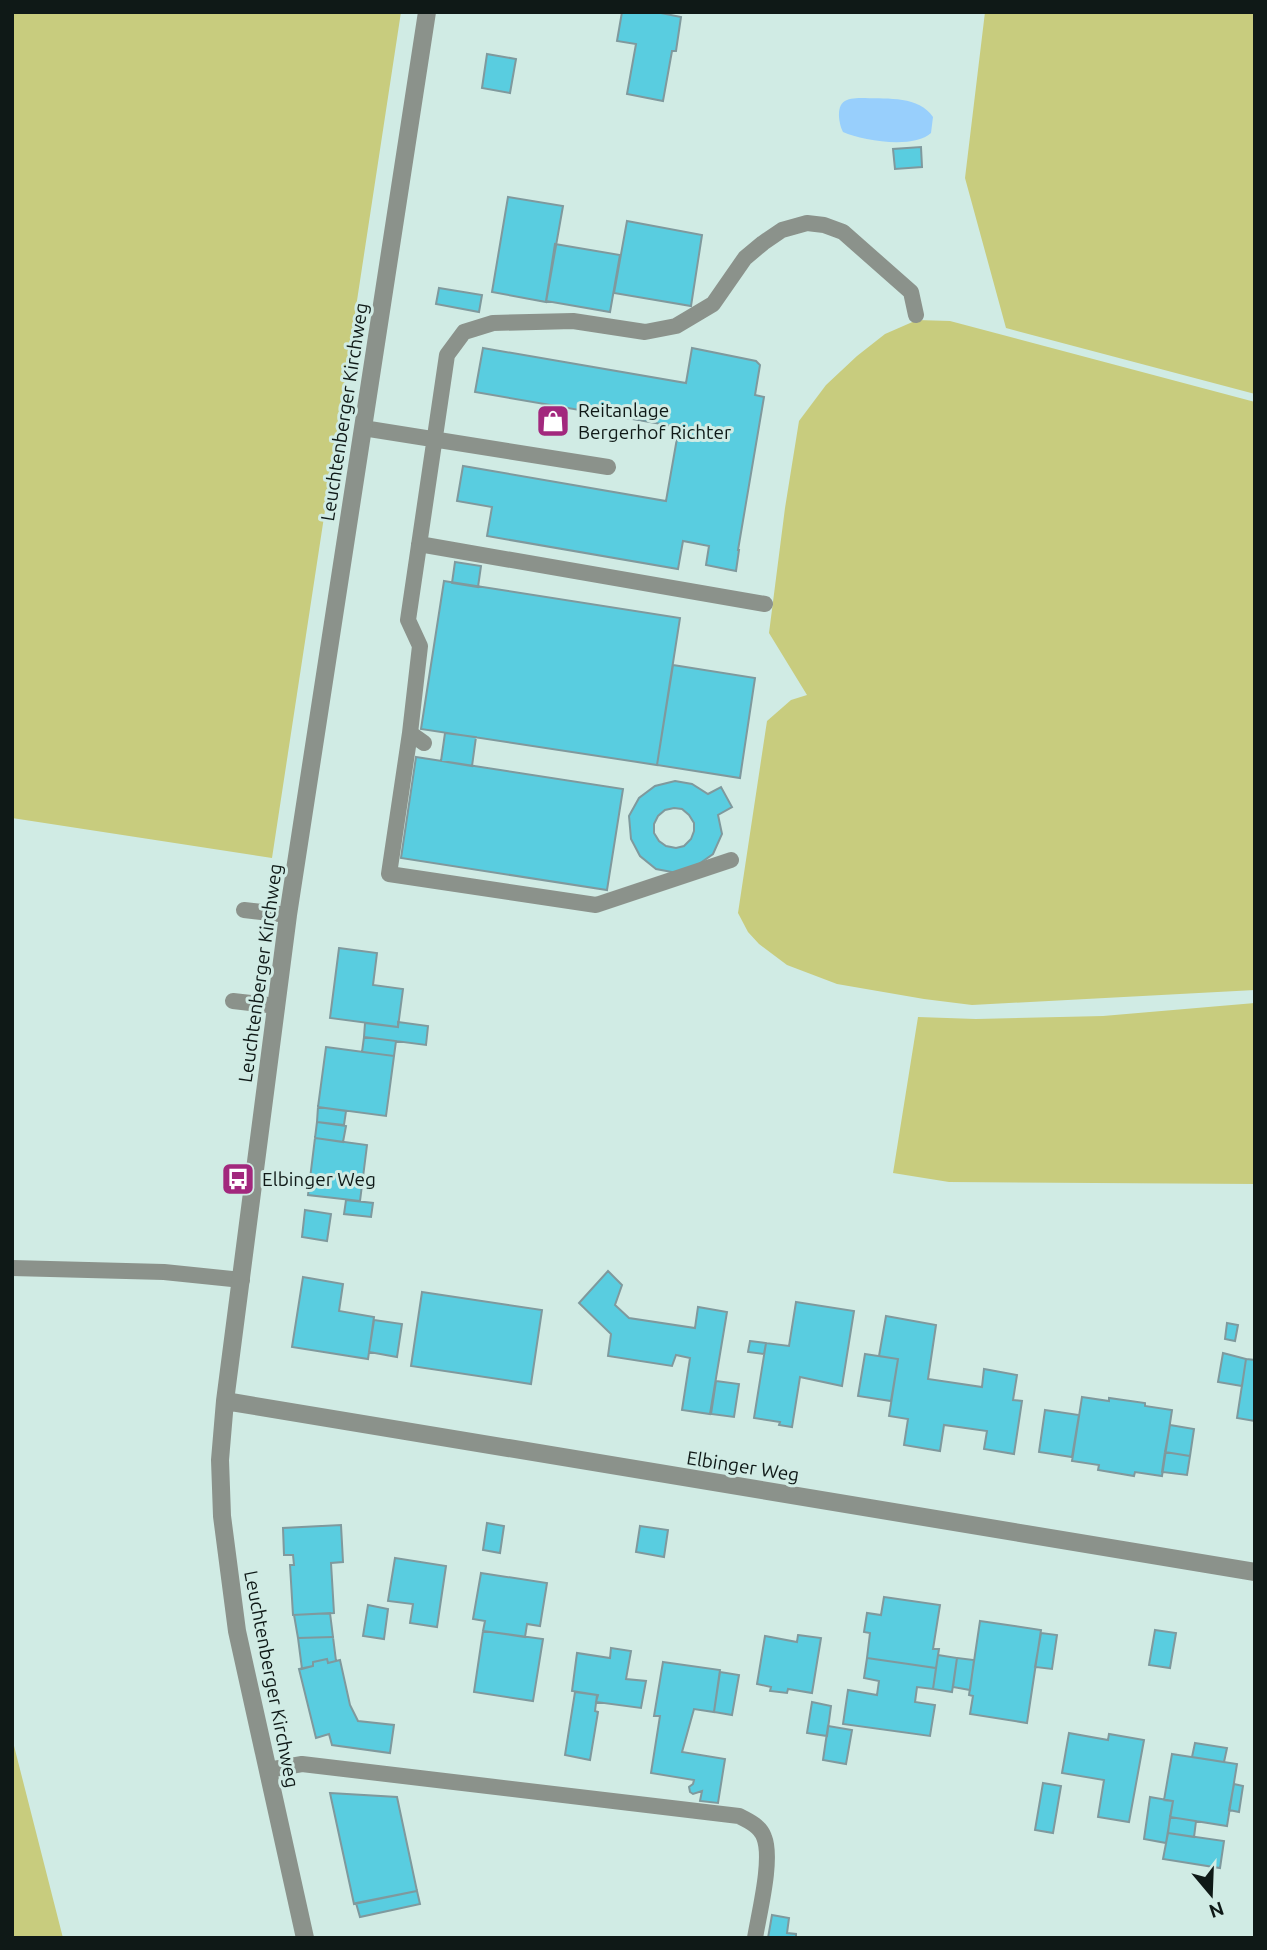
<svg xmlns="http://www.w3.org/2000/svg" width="1267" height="1950" font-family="Ubuntu,sans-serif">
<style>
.green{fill:#c8cc7e}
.water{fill:#98cffc}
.building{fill:#59cde0;stroke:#7f999d;stroke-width:2;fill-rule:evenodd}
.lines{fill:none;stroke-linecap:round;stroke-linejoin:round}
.lane{stroke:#8b928b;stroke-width:16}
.street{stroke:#8b928b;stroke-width:18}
.labels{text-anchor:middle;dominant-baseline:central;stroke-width:6;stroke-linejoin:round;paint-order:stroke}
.poi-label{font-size:19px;fill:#0f1917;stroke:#d0ebe4;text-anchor:start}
.street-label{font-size:19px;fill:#0f1917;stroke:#d0ebe4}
</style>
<rect width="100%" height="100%" fill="#d0ebe4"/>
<path class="green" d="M12 12H401L272 858 12 818Z
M985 12H1255V394L1006 328 965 178Z
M917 320 950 321 1255 402V990L972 1005 924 999 837 984 787 965 759 944 748 932 738 913 767 721 791 700 807 695 769 633 785 508 799 421 826 385 857 356 885 334Z
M1255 1003V1184L949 1182 893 1173 918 1017 976 1019 1103 1016Z
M12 1738 63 1938H12Z"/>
<path class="water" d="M865 98C888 99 919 96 933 117L931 133C914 149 863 141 843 132 839 124 835 104 847 100 852 98 860 98 865 98Z"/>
<path class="building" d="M622 12H656L681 17 676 51H672L663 101 627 94 636 44 617 41Z
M487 54 516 59 510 93 482 88Z
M921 147 922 167 895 169 893 149Z
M508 197 563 206 546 302 492 292Z
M627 221 702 235 691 306 614 293Z
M555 244 620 255 610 312 546 301Z
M439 288 482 295 479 312 436 304Z
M483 348 686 383 692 348 756 361 760 365 755 395 764 397 738 550H739L736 571 706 565 709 546 683 541 678 569 487 536 492 507 457 501 463 466 666 501 679 427 475 392Z
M455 562 481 566 478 587 452 583Z
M444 581 680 618 657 765 421 729Z
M673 665 755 678 740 778 657 765Z
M445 733 476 737 472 766 441 761Z
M416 757 623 789 607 890 401 858Z
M675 781 692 784 708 794 721 787 732 807 718 815 722 834 713 854 696 866 677 873 656 869 640 856 631 839 629 816 639 798 655 786ZM674 808 682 809 689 815 694 823V831L691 839 684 846 676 848 666 846 659 841 654 833V824L658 816 665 810Z
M339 948 377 953 373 985 403 989 398 1027 330 1018Z
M398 1022 428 1026 426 1045 364 1037 365 1023 398 1027Z
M364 1037 396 1041 394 1056 362 1052Z
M326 1047 394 1056 386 1116 318 1107Z
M318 1107 346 1111 344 1125 317 1122Z
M317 1122 346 1126 343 1142 315 1138Z
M315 1138 367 1145 360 1201 308 1195Z
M346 1200 373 1203 371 1217 344 1214Z
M305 1210 331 1214 327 1241 302 1237Z
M608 1271 622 1285 615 1305 629 1318 695 1328 698 1307 727 1312 710 1414 682 1410 690 1358 676 1355 672 1366 608 1356 611 1334 579 1303Z
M303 1277 343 1284 339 1311 374 1317 368 1359 292 1347Z
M422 1292 542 1310 531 1384 411 1366Z
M796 1302 854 1311 842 1386 800 1377 792 1427 779 1425 780 1422 754 1418 766 1343 789 1346Z
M886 1316 936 1325 928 1379 982 1387 984 1369 1017 1375 1013 1400 1022 1401 1014 1454 984 1449 987 1431 944 1425 940 1451 904 1445 908 1419 889 1416 898 1359 879 1356Z
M374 1320 402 1324 397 1357 369 1352Z
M1227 1323 1238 1325 1235 1341 1225 1339Z
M750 1341 766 1343 764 1354 748 1352Z
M1223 1353 1246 1359 1242 1386 1218 1382Z
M865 1354 898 1359 891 1401 858 1396Z
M1246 1359 1255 1360V1421L1237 1418Z
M716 1381 739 1384 734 1417 711 1414Z
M1082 1397 1109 1401V1398L1145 1403V1406L1172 1410 1162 1476 1135 1472 1134 1476 1098 1470 1099 1465 1072 1461Z
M1045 1410 1079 1415 1072 1457 1039 1452Z
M1170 1425 1194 1429 1190 1456 1165 1452Z
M1165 1452 1190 1456 1187 1475 1162 1472Z
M487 1523 504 1526 500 1553 483 1550Z
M341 1525 343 1562 331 1563 334 1613 293 1615 290 1565H294L293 1555H284L283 1528Z
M640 1526 668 1530 664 1557 636 1552Z
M395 1558 446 1566 437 1627 410 1623 413 1604 388 1601Z
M481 1573 547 1583 540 1626 527 1624 525 1637 483 1631 485 1621 473 1619Z
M884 1597 940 1605 933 1649H939L936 1668 867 1658 870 1633 864 1632 867 1613 881 1615Z
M368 1605 388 1609 384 1639 363 1636Z
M330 1613 333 1637 298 1638 294 1615Z
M980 1621 1041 1630 1027 1723 970 1714 973 1696 969 1695Z
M1155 1630 1176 1633 1170 1668 1149 1665Z
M483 1631 543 1639 533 1701 474 1692Z
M1041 1633 1057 1635 1052 1669 1035 1667Z
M798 1635 821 1638 812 1693 788 1689 787 1693 770 1691 771 1687 757 1684 765 1636 797 1642Z
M333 1637 336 1661 328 1663 327 1659 313 1662V1666L302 1669 298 1638Z
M611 1648 631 1651 626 1679 646 1681 641 1708 596 1702 598 1695 572 1691 577 1653 610 1658Z
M938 1655 957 1658 952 1692 933 1689Z
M867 1658 936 1668 933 1689 917 1687 915 1702 935 1705 930 1736 843 1724 848 1690 877 1695 879 1681 864 1678Z
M957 1658 974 1660 970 1690 953 1687Z
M327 1659 328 1663 340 1660 350 1705 358 1721 394 1725 390 1753 332 1745 329 1734 316 1738 299 1669 313 1666V1662Z
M663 1662 720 1670 714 1712 694 1709 682 1752 725 1759 718 1803 700 1801 702 1791 693 1794 690 1792 689 1787 693 1784 694 1780 651 1773 660 1716H654Z
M720 1672 739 1675 732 1715 714 1712Z
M575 1692 597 1695 595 1711 598 1712 590 1760 565 1755Z
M812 1702 831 1706 827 1736 807 1733Z
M828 1726 852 1730 846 1764 823 1760Z
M1069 1733 1108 1740 1109 1734 1144 1740 1129 1822 1098 1817 1104 1780 1062 1773Z
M1195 1743 1227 1748 1224 1762 1192 1757Z
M1172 1754 1237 1764 1227 1826 1170 1817 1173 1801 1164 1800Z
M1043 1783 1061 1786 1053 1833 1035 1830Z
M1234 1784 1243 1786 1239 1812 1229 1810Z
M330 1793 397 1797 417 1891 354 1904Z
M1150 1797 1173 1801 1166 1843 1144 1839Z
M1170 1817 1196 1821 1194 1837 1168 1833Z
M1168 1833 1224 1841 1220 1868 1163 1859Z
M417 1891 420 1904 360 1917 356 1903Z
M772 1915 789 1918 787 1933 796 1934V1938H768Z"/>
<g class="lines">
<path class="lane" d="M363 428 608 467
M419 544 765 604
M410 733 389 874 596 905 731 860
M424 743 410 733 420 646 408 620 447 355 464 332 493 323 573 321 645 332 676 326 713 304 745 258 763 243 782 230 807 223 824 225 843 232 911 292 916 315
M244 910 288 915
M233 1001 277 1006
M12 1268 164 1272 242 1280
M268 1770 302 1764 739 1816C749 1821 760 1826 764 1837 773 1859 759 1913 755 1938"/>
<path class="street" d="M225 1401 1255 1572
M305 1938 237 1631 222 1516 220 1460 225 1401 288 915 427 12"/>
</g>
<defs>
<symbol id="shop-square" viewBox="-11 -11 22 22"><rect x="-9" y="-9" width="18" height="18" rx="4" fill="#a2287d" stroke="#d0ebe4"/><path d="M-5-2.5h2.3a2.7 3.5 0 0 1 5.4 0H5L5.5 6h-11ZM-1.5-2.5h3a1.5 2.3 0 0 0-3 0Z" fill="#fff"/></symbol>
<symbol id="bus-square" viewBox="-11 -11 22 22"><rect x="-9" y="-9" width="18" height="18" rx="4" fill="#a2287d" stroke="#d0ebe4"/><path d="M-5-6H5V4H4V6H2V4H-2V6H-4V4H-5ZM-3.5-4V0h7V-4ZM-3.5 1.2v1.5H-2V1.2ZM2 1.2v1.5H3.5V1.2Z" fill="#fff"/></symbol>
</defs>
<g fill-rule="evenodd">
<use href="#shop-square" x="534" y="402" width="38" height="38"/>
<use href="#bus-square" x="219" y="1160" width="38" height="38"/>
</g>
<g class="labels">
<g class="poi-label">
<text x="578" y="410">Reitanlage<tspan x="578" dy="22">Bergerhof Richter</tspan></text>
<text x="262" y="1179">Elbinger Weg</text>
</g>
<g class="street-label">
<text transform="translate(344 412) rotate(-81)">Leuchtenberger Kirchweg</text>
<text transform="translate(260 973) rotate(-82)">Leuchtenberger Kirchweg</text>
<text transform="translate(743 1466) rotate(9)">Elbinger Weg</text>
<text transform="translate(272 1679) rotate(79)">Leuchtenberger Kirchweg</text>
</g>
</g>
<rect width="1267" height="1950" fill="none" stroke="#0f1917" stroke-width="28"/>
<g transform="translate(1211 1894) rotate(161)" stroke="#d0ebe4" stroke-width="5" paint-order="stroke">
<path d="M0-5L12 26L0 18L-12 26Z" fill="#0f1917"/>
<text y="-10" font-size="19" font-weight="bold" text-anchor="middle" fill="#0f1917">N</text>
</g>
</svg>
